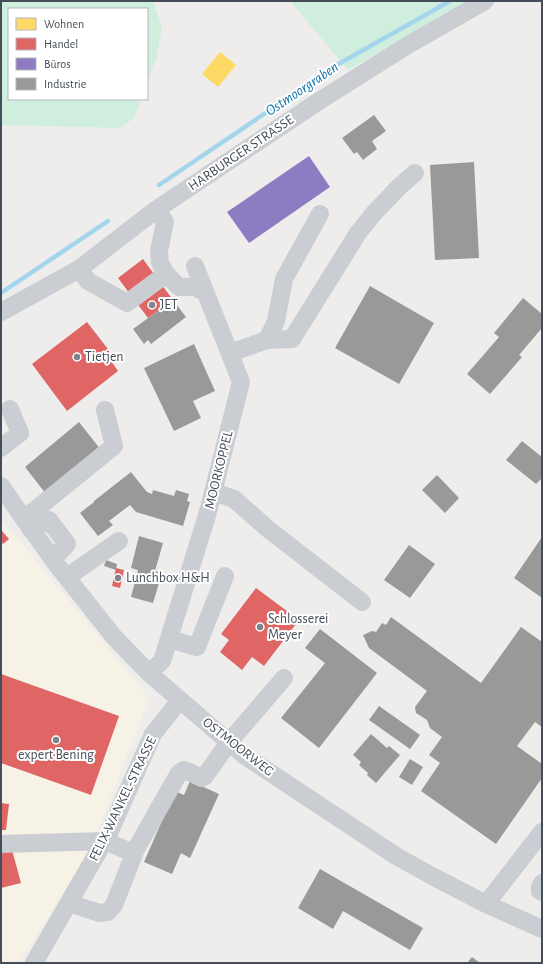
<svg xmlns="http://www.w3.org/2000/svg" width="543" height="964" font-family="'Alegreya Sans',sans-serif">
<style>
.commercial{fill:#f6f2e6}
.green{fill:#d0eede}
.homes{fill:#ffd966}
.shops{fill:#e06666}
.offices{fill:#8e7cc3}
.industry{fill:#999}
.lines{fill:none;stroke-linecap:round;stroke-linejoin:round}
.stream{stroke:#a3d5ed;stroke-width:4.5}
.minor{stroke:#cacdd1;stroke-width:18}
.poi-dot{fill:#80858c;stroke:#fff;stroke-width:1.5}
.labels{text-anchor:middle;dominant-baseline:central;stroke-width:4;stroke-linejoin:round;paint-order:stroke}
.street-label{font-size:14px;fill:#444d59;stroke:#fff}
.poi-label{font-size:14px;fill:#444d59;stroke:#fff;text-anchor:start}
.water-label{font-size:15px;font-style:italic;fill:#0874a8;stroke:#fff}
</style>
<rect width="100%" height="100%" fill="#eeedec"/>
<path class="commercial" d="M1 521 18 539 149 698 90 851 19 963H1Z"/>
<path class="green" d="M1 1H153L162 28 156 59 147 82V9H9V99H141L134 118 120 128 1 125Z
M290 1H469L348 70Z"/>
<path class="homes" d="M220 52 236 65 218 87 202 74Z"/>
<path class="shops" d="M143 259 173 300 148 318 118 278Z
M87 322 111 353 107 355 118 371 67 411 32 364Z
M2 531 9 539 3 544 1 541V532Z
M116 568 124 570 120 588 112 586Z
M256 588 299 620 264 666 252 657 242 670 220 652 229 640 221 634Z
M1 674 119 716 91 795 1 763Z
M1 803 9 804 6 830H1Z
M12 850 21 883 1 888V853Z"/>
<path class="offices" d="M309 156 330 187 249 243 227 212Z"/>
<path class="industry" d="M374 115 386 131 372 141 377 149 363 160 357 152 354 154 342 138Z
M474 162 479 258 435 260 430 165Z
M370 286 434 323 399 384 335 348Z
M523 298 542 314V328L519 355 522 357 490 394 467 374 499 337 494 333Z
M173 300 186 317 151 344 148 340 144 344 133 329Z
M194 344 215 391 193 401 201 418 174 431 144 368Z
M79 422 101 450 46 494 25 467Z
M522 441 542 457V478L536 484 506 460Z
M131 472 147 492 152 494 153 490 174 496 176 490 189 494 187 501 190 502 183 526 136 512 130 505 109 521 113 525 98 536 80 513 94 502V501Z
M437 475 459 498 445 513 422 490Z
M139 536 163 543 155 571 162 573 153 603 131 597 138 570 131 568Z
M542 537V598L514 578Z
M409 545 435 564 410 598 384 580Z
M106 560 117 564 116 570 104 566Z
M391 617 481 683 521 627 542 642V727L535 722 517 746 542 764V778L496 844 421 791 440 763 429 755 442 737 430 728 427 720 416 713 415 707 427 691 369 648 363 635 372 631 376 632 382 623 386 625Z
M320 629 377 673 319 748 281 718 325 663 305 648Z
M379 706 420 735 410 749 369 720Z
M371 734 387 748 389 746 400 755 376 783 367 775 368 773 359 765 361 762 353 755Z
M410 759 423 767 412 785 399 777Z
M190 781 219 794 190 858 181 853 172 874 144 862 175 791 184 795Z
M320 869 423 928 410 950 343 911 333 929 298 908Z
M472 957 480 963H467Z"/>
<g class="lines">
<path class="stream" d="M159 185 335 66 450 1
M1 293 108 221"/>
<path class="minor" d="M79 269 88 281 127 303 166 274 160 263 159 251 165 222 157 209
M166 274 179 287H195L206 293
M1 312 79 269 157 209 316 103 408 45 485 1
M267 340 292 339 358 233 374 213 399 187 415 173
M230 353 267 340 276 321 284 279 320 214
M1 448 20 433 10 409
M1 486 24 519 57 565 114 637 149 673 180 700 245 756 396 856 432 876 486 904 542 929
M214 492 234 499 268 529 362 602
M24 519 114 446 105 410
M31 530 49 520 67 544 53 559
M67 577 119 541
M169 639 197 647 225 576
M149 673 162 661 208 512 241 382 195 266
M1 844 105 841 126 850 131 851 136 849 179 773 184 770 187 771 202 778 205 776 229 742 284 678
M542 883 540 887V891L542 892
M69 903 99 913 108 912 114 905 136 849
M486 904 542 832
M34 963 109 833 153 734 180 700"/>
</g>
<g class="poi-dot">
<circle cx="152" cy="305" r="4"/>
<circle cx="77" cy="357" r="4"/>
<circle cx="118" cy="578" r="4"/>
<circle cx="260" cy="627" r="4"/>
<circle cx="56" cy="740" r="4"/>
</g>
<g class="labels">
<g class="street-label">
<text transform="translate(241 153) rotate(-34)">HARBURGER STRASSE</text>
<text transform="translate(219 470) rotate(-76)">MOORKOPPEL</text>
<text transform="translate(238 747) rotate(38)">OSTMOORWEG</text>
<text transform="translate(123 799) rotate(-64)">FELIX-WANKEL-STRASSE</text>
</g>
<g class="poi-label">
<text x="160" y="305">JET</text>
<text x="85" y="357">Tietjen</text>
<text x="126" y="578">Lunchbox H&amp;H</text>
<text x="268" y="619">Schlosserei<tspan x="268" dy="16">Meyer</tspan></text>
<text x="56" y="755" text-anchor="middle">expert Bening</text>
</g>
<g class="water-label">
<text transform="translate(302 89) rotate(-34)">Ostmoorgraben</text>
</g>
</g>
<rect width="543" height="964" fill="none" stroke="#444d59" stroke-width="4"/>
<rect x="8" y="8" width="140" height="92" fill="#ffffff" stroke="#b4b8bd"/>
<rect x="16" y="18" width="20" height="12" fill="#ffd966" stroke="#b4b8bd"/>
<text x="44" y="28" font-size="12" fill="#444d59">Wohnen</text>
<rect x="16" y="38" width="20" height="12" fill="#e06666" stroke="#b4b8bd"/>
<text x="44" y="48" font-size="12" fill="#444d59">Handel</text>
<rect x="16" y="58" width="20" height="12" fill="#8e7cc3" stroke="#b4b8bd"/>
<text x="44" y="68" font-size="12" fill="#444d59">Büros</text>
<rect x="16" y="78" width="20" height="12" fill="#999999" stroke="#b4b8bd"/>
<text x="44" y="88" font-size="12" fill="#444d59">Industrie</text>
</svg>
